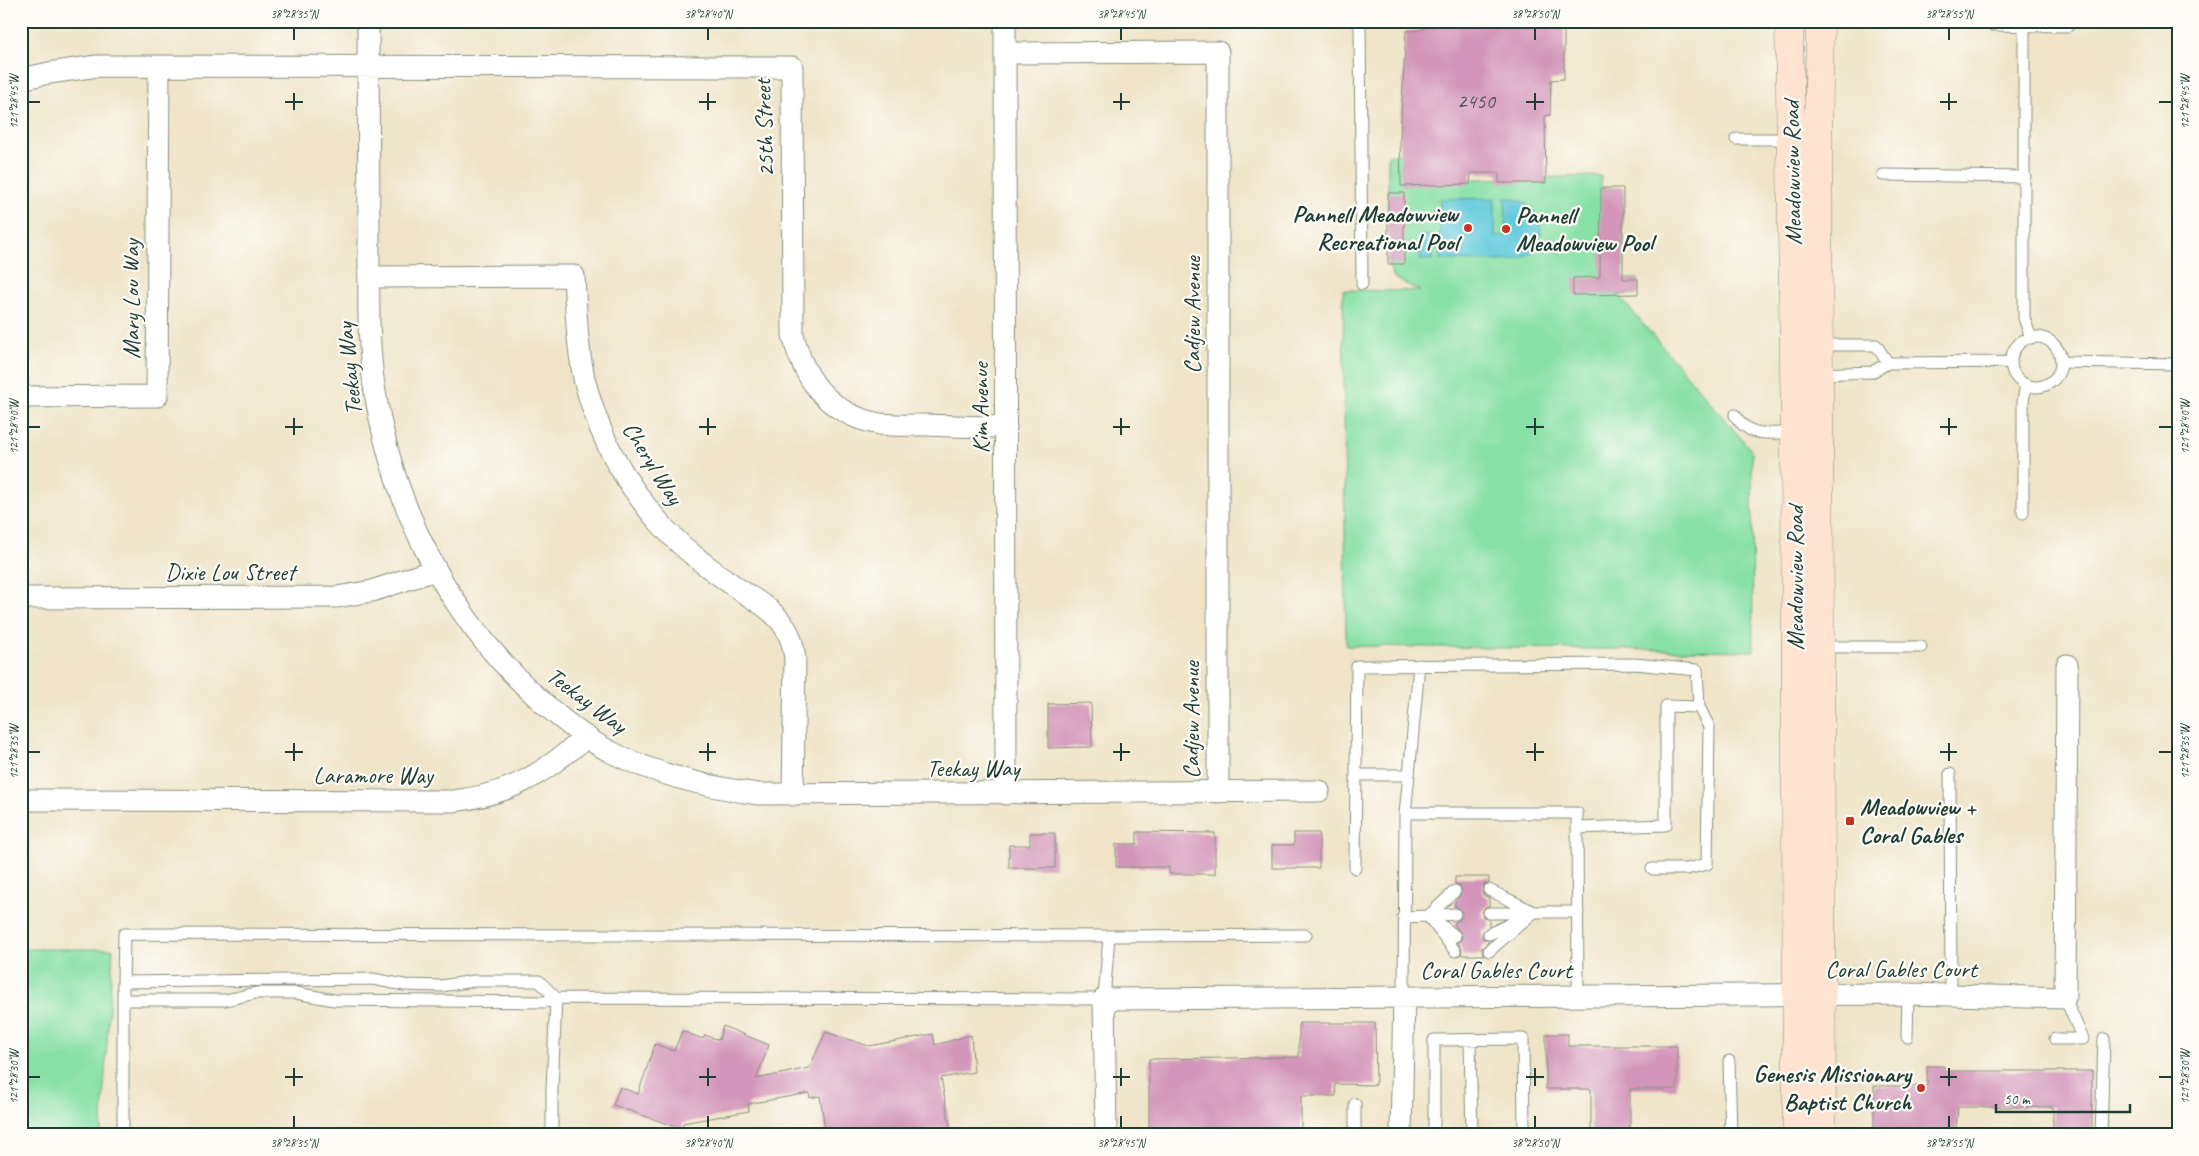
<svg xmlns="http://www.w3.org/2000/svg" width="2199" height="1156" font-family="Caveat,sans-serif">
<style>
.green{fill:#87e0a5;stroke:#538e6c}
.water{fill:#60c9db;stroke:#408388}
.building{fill:#d396ba}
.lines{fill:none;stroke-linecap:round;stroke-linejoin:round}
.lane-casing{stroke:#87907e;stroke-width:13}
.street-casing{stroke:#87907e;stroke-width:23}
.secondary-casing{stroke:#87907e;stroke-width:29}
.lane{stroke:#fff;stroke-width:11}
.street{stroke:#fff;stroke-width:21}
.secondary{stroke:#fee3d1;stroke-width:28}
.ticks{fill:none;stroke:#1f3d34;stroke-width:2}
.poi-dot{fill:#c8321e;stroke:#fdfcf7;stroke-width:2}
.labels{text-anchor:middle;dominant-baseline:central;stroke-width:4.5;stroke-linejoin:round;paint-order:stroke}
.number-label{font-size:21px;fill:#4c5356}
.street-label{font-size:24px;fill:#1f3d34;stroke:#fdfcf7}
.poi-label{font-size:24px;font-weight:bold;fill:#1f3d34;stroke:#fdfcf7;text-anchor:end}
.neatline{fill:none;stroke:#1f3d34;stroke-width:2}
.ticks-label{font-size:12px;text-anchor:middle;fill:#1f3d34}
</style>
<rect width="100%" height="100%" fill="#fdfcf7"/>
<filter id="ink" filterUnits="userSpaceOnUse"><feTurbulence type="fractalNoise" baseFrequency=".02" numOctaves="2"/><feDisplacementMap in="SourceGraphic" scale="10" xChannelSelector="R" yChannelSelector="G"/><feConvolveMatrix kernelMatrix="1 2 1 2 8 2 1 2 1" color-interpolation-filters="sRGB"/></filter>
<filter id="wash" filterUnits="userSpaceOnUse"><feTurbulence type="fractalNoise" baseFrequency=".0096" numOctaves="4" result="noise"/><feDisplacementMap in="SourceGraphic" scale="20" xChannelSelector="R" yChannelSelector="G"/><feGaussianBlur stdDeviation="1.12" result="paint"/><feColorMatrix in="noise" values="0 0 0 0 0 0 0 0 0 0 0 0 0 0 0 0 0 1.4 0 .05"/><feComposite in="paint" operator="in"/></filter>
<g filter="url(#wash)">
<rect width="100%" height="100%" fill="#efe4c8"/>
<path class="green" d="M1402 154 1404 181 1601 176V188H1623V279H1638V294L1618 295 1752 451 1753 651 1346 646 1343 290 1420 291 1394 278 1388 264V155Z
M21 949H113L101 1135H21Z"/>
<path class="water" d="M1495 198V236H1506L1505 198C1540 197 1556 244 1522 258 1508 263 1458 260 1440 260V249H1432V260H1420V236H1440V199Z"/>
<g id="blocks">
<path class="building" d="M1436 21H1564V79L1551 80 1550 115 1545 116 1546 183H1499V173H1471L1470 184 1401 186 1400 137 1406 31 1421 30Z
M1601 188H1623V279H1638V294L1573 295V278L1600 277Z
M1388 193H1404V264H1388Z
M1091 703 1092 747 1048 748V704Z
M1137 832 1215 833V874H1169V867H1116V844H1137Z
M1030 833H1055V868H1009V845H1030Z
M1294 833H1319V868H1272V845H1294Z
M1455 877H1489V883L1484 884 1482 890 1483 895 1489 898V906L1485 907 1482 913 1483 917 1489 920V926L1482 933V938L1489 941 1482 948 1483 955H1461L1462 950 1458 943 1461 940 1462 934 1455 926V922L1460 920 1462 913 1459 908 1455 907V902L1460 896 1462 890 1460 886 1455 884Z
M1299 1023H1375L1376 1085 1335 1084 1336 1096H1301V1135H1149V1059L1299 1057Z
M723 1026 769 1045 756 1079 809 1068 826 1032 869 1046 933 1034 935 1045 971 1035 974 1072 941 1078 950 1126 897 1135H826L820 1096 810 1098 809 1093 748 1104 749 1111 683 1123 682 1129 613 1105 620 1087 638 1094 655 1044 674 1051 682 1031 703 1039 705 1035 719 1040Z
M1546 1034H1568V1046H1677V1089H1630V1135H1591V1089H1546Z
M1927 1066H1944V1071H2092V1135H2053V1107H1958L1956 1130 1874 1131V1086H1927Z"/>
</g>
</g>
<g filter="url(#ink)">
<use href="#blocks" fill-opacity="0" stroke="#87907e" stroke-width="1"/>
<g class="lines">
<defs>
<path id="lane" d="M1360 21 1362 284
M1993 25 2068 26 2071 21
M2024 25V318L2031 338
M1736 139H1792
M1883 175 2025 177
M2011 362a25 25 0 1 1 50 0a25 25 0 1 1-50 0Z
M1819 345H1876L1888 363
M2061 362 2178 364
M1819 374 1872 372 1888 363 2011 362
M1735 415C1749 439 1770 433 1795 432
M2023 513V401L2026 385
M1820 647H1921
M1950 774 1951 994
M1357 775H1409L1419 665
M1405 813H1577L1578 996
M1355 868 1357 666 1635 664 1697 670 1699 707 1666 706V825L1577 828
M1652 869H1687L1707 864 1709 727 1699 707
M1489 890 1534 912H1578
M1489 913H1530
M1428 916 1455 951
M1428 916 1455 914
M1403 917 1428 916 1455 891
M1440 924 1455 936
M1489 934 1519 920
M1109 936 1306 935
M1489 951 1534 912
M123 982 373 979 404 985 441 986 474 981H539L556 998 552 1090V1135
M1404 996 1405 813 1409 775
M123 1000H226L256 993H296L334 1000 545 1002 556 998 1104 999 1109 936 124 934 123 982V1135
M1907 1037 1908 994
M2055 1039H2083L2065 998
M1470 1040 1472 1135
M1729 1061 1731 1135
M1355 1135V1104
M1434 1135V1040L1523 1039 1524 1135
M2101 1135 2104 1039"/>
<path id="street" d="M368 21C368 94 369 167 369 240 369 289 367 338 374 386 393 508 447 616 539 699 561 719 586 740 613 753 659 776 708 787 758 794L1319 791
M1005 21 1006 794
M1005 53 1218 52V792
M21 79 49 73 97 66 792 67 793 335C804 381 830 415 880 424 895 426 911 425 926 425 952 426 979 427 1006 427
M369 277 574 276C576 310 577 345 584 378 597 432 623 481 659 522 681 548 709 568 737 588 753 599 773 609 784 626 791 635 793 646 795 658L793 795
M21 397 157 396 159 66
M21 598 337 597 372 591 435 570
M21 800 453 801C517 793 538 775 587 737
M1106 1135 1104 999 1908 994 2065 998 2067 665
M1401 1135 1404 996"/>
<path id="secondary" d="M1789 21 1795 432 1797 1135
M1820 21 1818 143 1822 1135"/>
</defs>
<use href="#lane" class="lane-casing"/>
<use href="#street" class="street-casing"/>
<use href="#secondary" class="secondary-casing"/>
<use href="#lane" class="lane"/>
<use href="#street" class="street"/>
<use href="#secondary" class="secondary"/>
</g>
</g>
<path class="ticks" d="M294 28V40M708 28V40M1121 28V40M1535 28V40M1949 28V40M294 93V110M708 93V110M1121 93V110M1535 93V110M1949 93V110M28 102H40M285 102H303M699 102H716M1113 102H1130M1526 102H1544M1940 102H1957M2159 102H2172M294 418V435M708 418V435M1121 418V435M1535 418V435M1949 418V435M28 427H40M285 427H303M699 427H716M1113 427H1130M1526 427H1544M1940 427H1957M2159 427H2172M294 743V761M708 743V761M1121 743V761M1535 743V761M1949 743V761M28 752H40M285 752H303M699 752H716M1113 752H1130M1526 752H1544M1940 752H1957M2159 752H2172M294 1068V1086M708 1068V1086M1121 1068V1086M1535 1068V1086M1949 1068V1086M28 1077H40M285 1077H303M699 1077H716M1113 1077H1130M1526 1077H1544M1940 1077H1957M2159 1077H2172M294 1116V1128M708 1116V1128M1121 1116V1128M1535 1116V1128M1949 1116V1128"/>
<g class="poi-dot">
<circle cx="1468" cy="228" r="5"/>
<circle cx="1506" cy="229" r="5"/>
<rect x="1845" y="816" width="10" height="10" rx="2.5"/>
<circle cx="1921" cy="1088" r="5"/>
</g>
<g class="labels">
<g class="number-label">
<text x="1476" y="101">2450</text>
</g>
<g class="street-label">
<text transform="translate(764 128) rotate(-92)">25th Street</text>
<text transform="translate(1792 173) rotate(-91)">Meadowview Road</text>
<text transform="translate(131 299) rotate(-90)">Mary Lou Way</text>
<text transform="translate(1192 315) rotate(-90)">Cadjew Avenue</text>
<text transform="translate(349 369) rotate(-96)">Teekay Way</text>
<text transform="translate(980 408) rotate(-90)">Kim Avenue</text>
<text transform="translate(653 463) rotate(58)">Cheryl Way</text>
<text x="230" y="572">Dixie Lou Street</text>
<text transform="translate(1795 578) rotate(-90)">Meadowview Road</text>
<text transform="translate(587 700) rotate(37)">Teekay Way</text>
<text transform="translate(1191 720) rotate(-90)">Cadjew Avenue</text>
<text x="973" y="768">Teekay Way</text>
<text x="373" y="775">Laramore Way</text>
<text x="1901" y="969">Coral Gables Court</text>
<text x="1496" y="970">Coral Gables Court</text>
</g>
<g class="poi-label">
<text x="1458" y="214">Pannell Meadowview<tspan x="1458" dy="28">Recreational Pool</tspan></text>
<text x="1516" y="215" text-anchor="start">Pannell<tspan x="1516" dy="28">Meadowview Pool</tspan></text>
<text x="1860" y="807" text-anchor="start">Meadowview +<tspan x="1860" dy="28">Coral Gables</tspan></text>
<text x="1911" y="1074">Genesis Missionary<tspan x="1911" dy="28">Baptist Church</tspan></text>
</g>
</g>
<rect width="2199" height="1156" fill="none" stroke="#fdfcf7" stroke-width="55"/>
<path d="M1996 1104v8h134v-8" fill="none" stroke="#1f3d34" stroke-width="2.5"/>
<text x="2004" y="1104" font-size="15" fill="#1f3d34" stroke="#fdfcf7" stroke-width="4" paint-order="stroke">50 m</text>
<rect x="28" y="28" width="2144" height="1100" class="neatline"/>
<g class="ticks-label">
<text x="294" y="18">38°28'35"N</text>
<text x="708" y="18">38°28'40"N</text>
<text x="1121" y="18">38°28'45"N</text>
<text x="1535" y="18">38°28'50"N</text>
<text x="1949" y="18">38°28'55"N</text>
<text transform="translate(2185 102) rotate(-90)" y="4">121°28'45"W</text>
<text transform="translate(14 102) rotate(-90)" y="4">121°28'45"W</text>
<text transform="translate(2185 427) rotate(-90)" y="4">121°28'40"W</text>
<text transform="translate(14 427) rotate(-90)" y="4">121°28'40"W</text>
<text transform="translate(2185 752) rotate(-90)" y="4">121°28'35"W</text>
<text transform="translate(14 752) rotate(-90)" y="4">121°28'35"W</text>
<text transform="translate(14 1077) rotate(-90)" y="4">121°28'30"W</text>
<text transform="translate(2185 1077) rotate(-90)" y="4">121°28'30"W</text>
<text x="294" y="1147">38°28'35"N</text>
<text x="708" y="1147">38°28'40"N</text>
<text x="1121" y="1147">38°28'45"N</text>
<text x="1535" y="1147">38°28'50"N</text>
<text x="1949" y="1147">38°28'55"N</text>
</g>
</svg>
